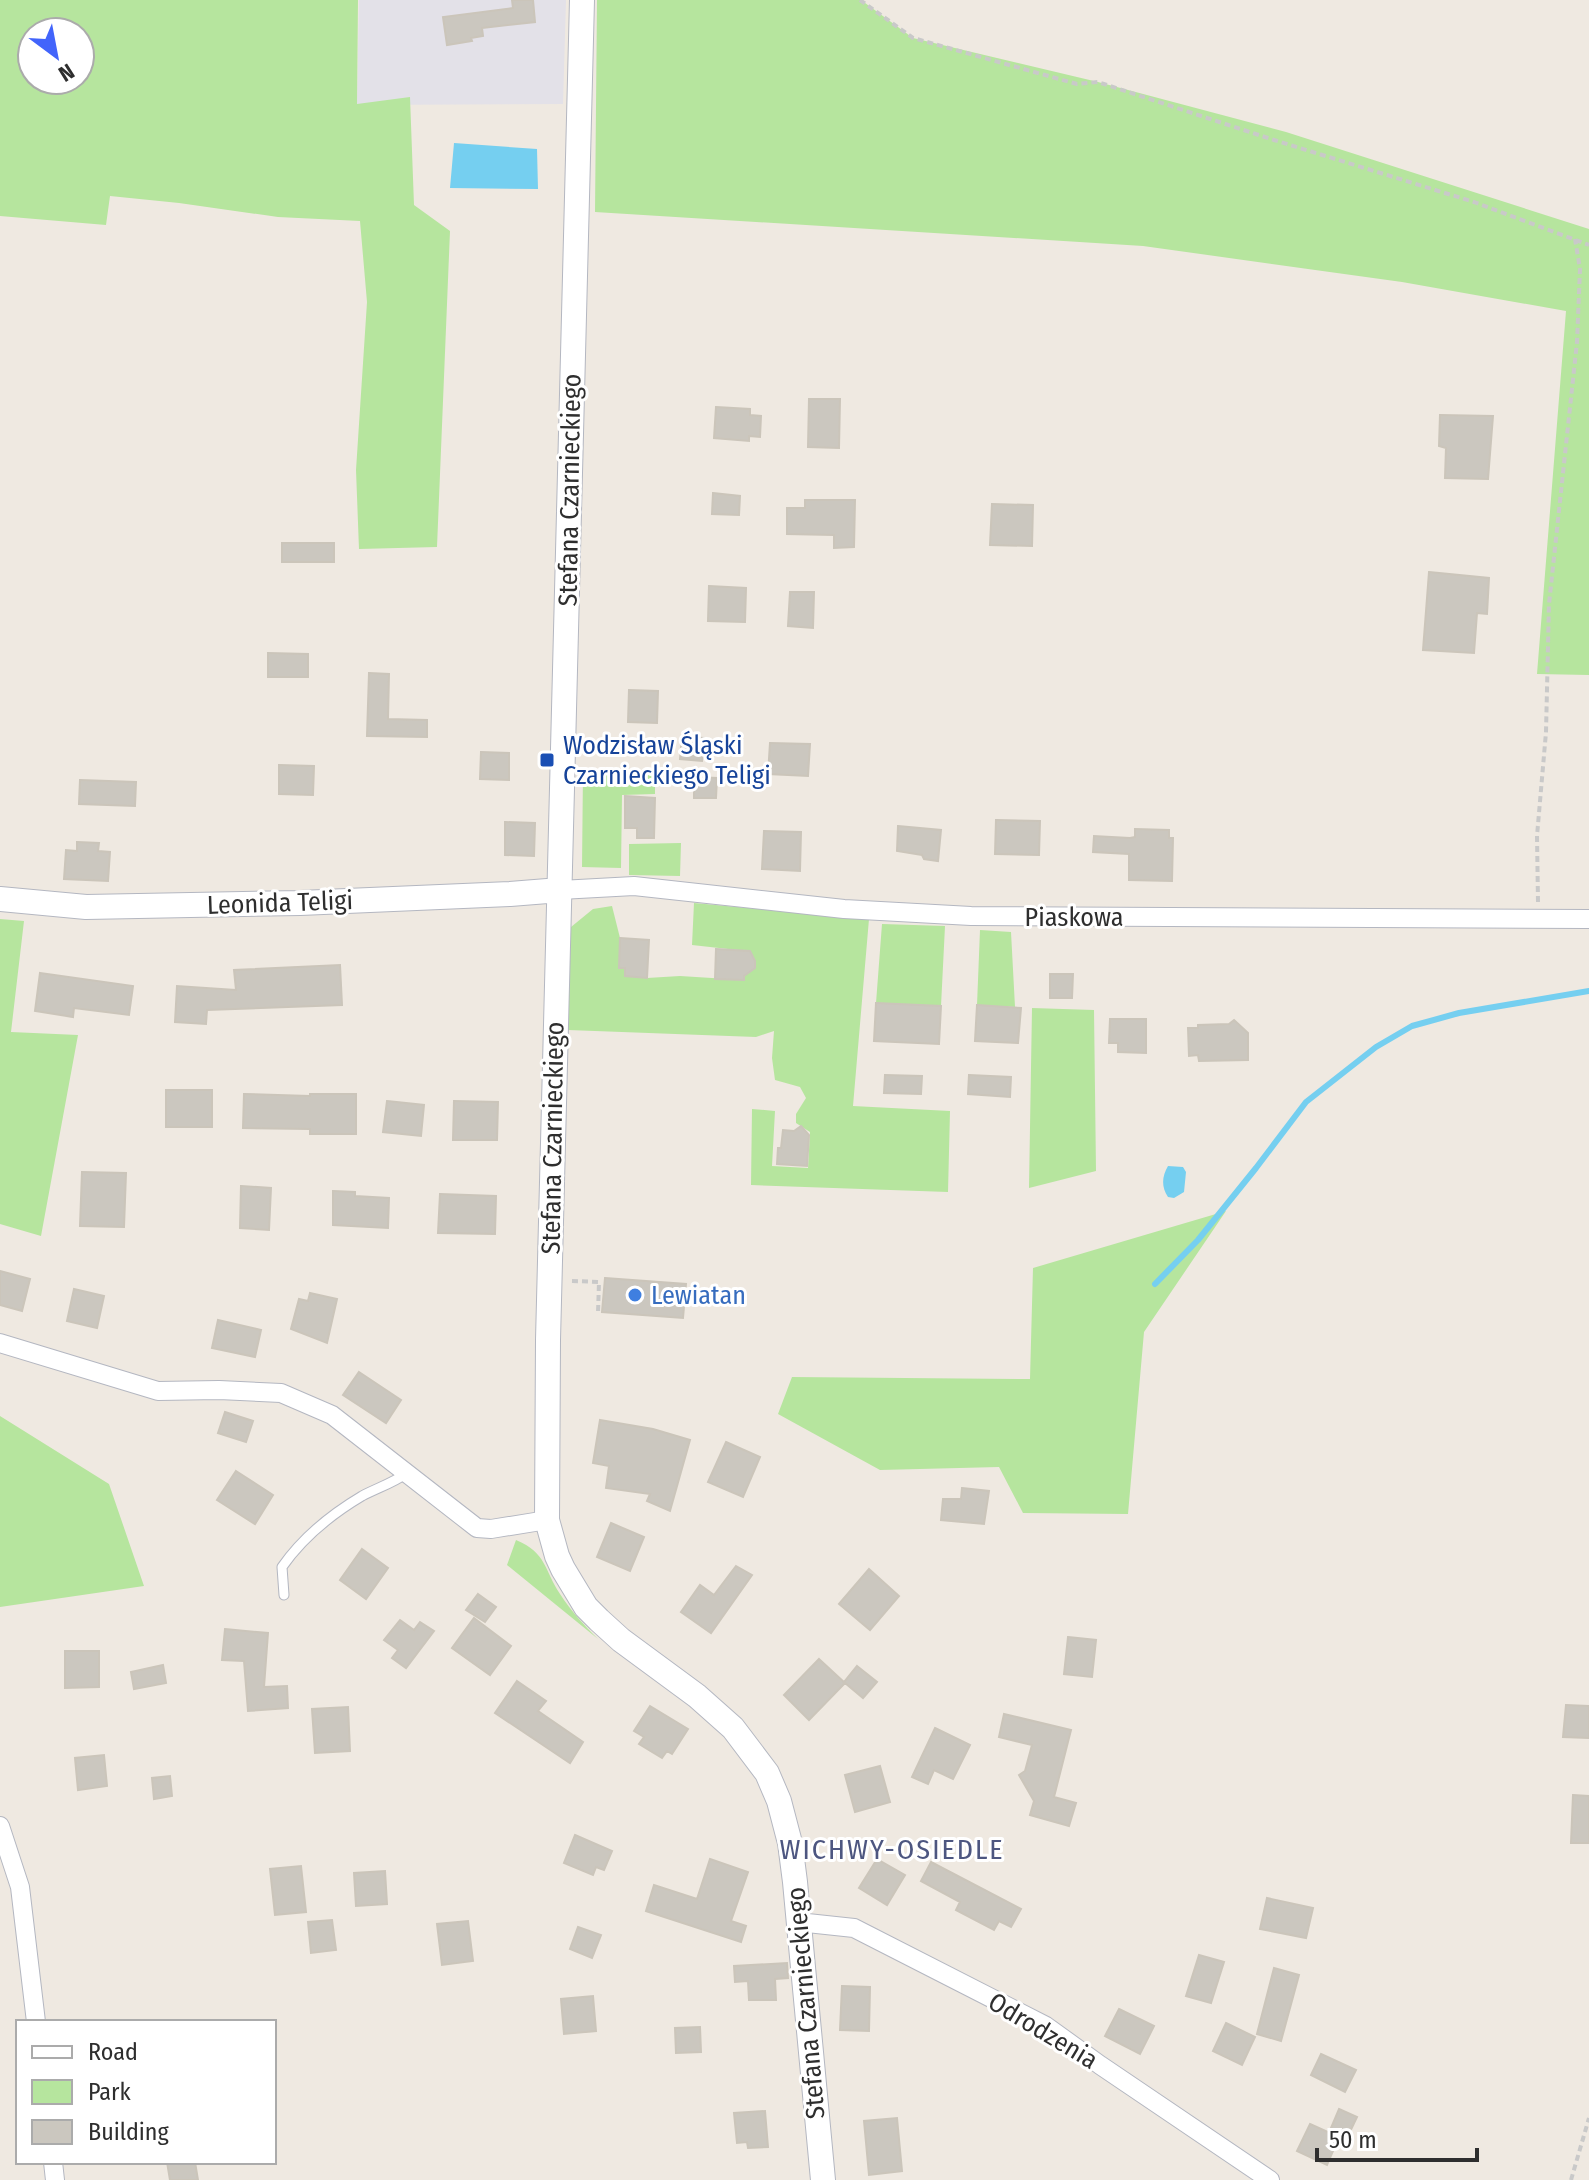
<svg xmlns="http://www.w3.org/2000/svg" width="1589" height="2180" font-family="'Fira Sans Condensed',sans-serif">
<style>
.industrial{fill:#e3e1e8}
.green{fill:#b6e59e;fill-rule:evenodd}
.water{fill:#75cff0}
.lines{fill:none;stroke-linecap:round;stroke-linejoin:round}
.stream{stroke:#75cff0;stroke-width:6}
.building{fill:#cbc7bf;stroke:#cbc5ba;stroke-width:2}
.lane-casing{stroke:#b4b7c1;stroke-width:11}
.street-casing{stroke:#b4b7c1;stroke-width:20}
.secondary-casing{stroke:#b4b7c1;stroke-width:26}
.path{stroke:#c9c9c9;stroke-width:4;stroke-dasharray:6 4;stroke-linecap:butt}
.lane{stroke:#fff;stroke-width:9}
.street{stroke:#fff;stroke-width:18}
.secondary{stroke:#fff;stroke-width:24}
.transit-dot{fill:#1a4fb4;stroke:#fff;stroke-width:3}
.shop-dot{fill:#3f7fe0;stroke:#fff;stroke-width:3}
.labels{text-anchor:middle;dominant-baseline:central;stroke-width:6;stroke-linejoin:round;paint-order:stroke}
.street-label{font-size:26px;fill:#2e2e2e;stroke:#fff}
.transit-label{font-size:26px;fill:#164399;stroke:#fff;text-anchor:start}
.shop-label{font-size:26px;fill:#366cbe;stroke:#fff;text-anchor:start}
.neighbourhood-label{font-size:28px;letter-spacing:2px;fill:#4d5680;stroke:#fff}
</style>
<rect width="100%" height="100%" fill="#efe9e1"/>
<path class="industrial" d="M359 0H566L563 104 357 105Z"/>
<path class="green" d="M0 0H358L357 104 410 97 414 205 450 231 437 547 359 549 356 470 367 302 360 221 278 217 179 203 110 196 106 225 0 216ZM32 32H80V80H32Z
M597 0H861L913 38 1098 82 1286 132 1589 229V675L1537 674 1566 311 1402 282 1143 246 595 212Z
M583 771 655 775V794L622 795 621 868 582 867Z
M681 843 680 876 629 875V844Z
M694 903 869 919 853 1106 950 1111 948 1192 751 1185 752 1109 775 1111 772 1166 808 1168 810 1132 796 1123V1114L806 1098 800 1087 775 1080 772 1058 774 1031 756 1037 568 1030 571 927 593 909 612 906 620 938 619 967 625 968V976L647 978 680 976 744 980 745 972 755 968 753 957 746 951 692 945Z
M0 919 24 921 11 1032 78 1035 41 1236 0 1224Z
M882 924 945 926 941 1006 876 1003Z
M980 930 1011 932 1015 1007 977 1005Z
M1032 1008 1094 1010 1096 1171 1029 1188Z
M1226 1211 1144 1332 1128 1514 1023 1513 999 1467 880 1470 778 1414 792 1377 1030 1379 1033 1268Z
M0 1416 109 1484 144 1586 0 1607Z
M516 1540C547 1553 544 1570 560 1594 571 1611 584 1625 598 1639L507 1565Z"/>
<path class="water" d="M454 143 537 149 538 189 450 188Z
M1168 1166 1183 1167 1186 1172 1184 1192 1174 1198 1168 1197C1161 1187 1162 1176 1168 1166Z"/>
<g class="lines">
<path class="stream" d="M1155 1284 1198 1240 1256 1168 1306 1102 1376 1047 1412 1026 1459 1013 1589 991"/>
</g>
<path class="building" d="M512 0H533L535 22 482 28 483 36 471 38 472 41 447 45 443 17 513 8Z
M809 399H840L839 448 808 447Z
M716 407 750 409V415L761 416 760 437 749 436V441L714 438Z
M1440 415 1493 416 1488 479 1445 478 1446 448 1439 446Z
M713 493 740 496 739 515 712 514Z
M805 500H855L854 547 834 548V535L787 534V508H805Z
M992 504 1033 505 1032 546 990 545Z
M282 543H334V562H282Z
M1429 572 1489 578 1487 614 1477 613 1474 653 1423 650Z
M709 586 746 588 745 622 708 621Z
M790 592H814L813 628 788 626Z
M268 653 308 654V677H268Z
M369 673 389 674 388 719 427 720V737L367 736Z
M629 690 658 691 657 723 628 722Z
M682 737 704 738 702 761 680 759Z
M770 743 810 744 808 776 768 774Z
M481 752 509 753V780L480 779Z
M279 765 314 766 313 795 279 794Z
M694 777 717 778 716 798H694Z
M80 780 136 782 135 806 79 804Z
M625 796 655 798 654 838H637V828H625Z
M996 820 1040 821 1039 855 995 854Z
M505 822 535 823 534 856 505 855Z
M898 826 941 830 938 861 924 859 922 855 897 851Z
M1135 829 1169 830V838H1173L1172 881 1129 880V854L1093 852 1094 836 1130 838 1135 837Z
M764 831 801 832 800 871 762 869Z
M77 842 99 843 98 851 110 852 108 881 64 879 66 850 77 851Z
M620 938 649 940 647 978 625 976V968H619Z
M716 949 750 951 755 961V968L744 976V980L715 979Z
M340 965 342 1005 207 1010 206 1024 175 1022 177 986 236 990 234 970Z
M40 973 133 986 129 1015 74 1008 73 1017 35 1011Z
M1050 974H1073L1072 998H1050Z
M876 1003 941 1006 939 1044 874 1041Z
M977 1005 1021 1008 1018 1043 975 1041Z
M1110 1019H1146V1053L1118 1052V1043H1109Z
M1234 1020 1248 1033V1060L1199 1061 1198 1055 1189 1056 1188 1028H1198V1025L1229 1024Z
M885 1075 922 1076 921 1094 884 1093Z
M969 1075 1011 1077 1010 1097 968 1094Z
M166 1090H212V1127H166Z
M244 1094 310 1096V1094H356V1134H310V1129L243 1128Z
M387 1101 424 1105 421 1136 383 1132Z
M454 1101 498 1102 497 1140H453Z
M801 1126 809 1135 807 1166 777 1164 778 1148H781L783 1130 794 1131Z
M82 1172 126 1173 124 1227 80 1226Z
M241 1186 271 1188 269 1230 240 1228Z
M333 1191 355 1192V1196L389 1198 388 1228 333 1225Z
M440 1194 496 1196 495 1234 438 1233Z
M0 1271 30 1279 22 1311 0 1305Z
M605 1278 686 1284 683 1318 602 1312Z
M74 1289 104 1296 97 1328 67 1321Z
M310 1293 337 1299 327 1343 291 1329 299 1299 308 1301Z
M218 1320 261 1330 255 1357 212 1348Z
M359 1372 401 1400 386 1423 343 1395Z
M225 1412 253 1421 246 1442 218 1433Z
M600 1420 653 1429 690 1440 670 1511 647 1501 650 1494 606 1488 609 1466 593 1463Z
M726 1442 760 1457 743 1497 708 1482Z
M236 1471 273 1495 255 1524 217 1500Z
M962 1488 989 1491 984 1524 941 1520 943 1499H961Z
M611 1523 644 1537 630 1571 597 1557Z
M362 1549 388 1568 366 1599 340 1580Z
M736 1566 752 1575 711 1633 681 1612 700 1585 714 1595Z
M869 1569 899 1596 870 1630 839 1604Z
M478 1594 496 1607 485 1622 466 1610Z
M474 1618 511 1646 490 1675 452 1648Z
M400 1620 414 1630 420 1622 434 1631 406 1668 392 1658 398 1650 384 1640Z
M225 1629 268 1633 264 1687 287 1686 288 1708 248 1711 244 1661 222 1660Z
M1068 1637 1096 1640 1092 1677 1064 1674Z
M65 1651H99V1687L65 1688Z
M819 1659 845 1683 809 1720 784 1695Z
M163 1665 166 1683 134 1689 131 1672Z
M857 1666 877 1682 863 1698 844 1682Z
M517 1681 546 1701 538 1711 583 1742 570 1763 495 1713Z
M1566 1705 1589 1706V1738L1563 1737Z
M650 1706 688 1729 672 1754 667 1751 662 1758 639 1744 644 1737 634 1731Z
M348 1707 350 1751 315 1753 312 1709Z
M1004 1714 1071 1730 1054 1797 1076 1803 1069 1826 1030 1815 1034 1801 1019 1775 1025 1771 1032 1745 999 1737Z
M935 1728 970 1745 953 1779 934 1770 928 1784 912 1777Z
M104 1755 107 1786 78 1790 75 1758Z
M880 1766 890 1802 855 1812 845 1775Z
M170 1776 172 1796 154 1799 152 1778Z
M1573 1795 1589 1796V1843H1571Z
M575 1835 612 1851 604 1870 596 1867 593 1875 564 1863Z
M710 1859 748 1872 731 1921 746 1926 741 1942 646 1911 654 1885 697 1899Z
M877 1859 905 1875 887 1905 859 1888Z
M931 1862 1021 1909 1011 1927 999 1921 994 1930 956 1910 960 1902 921 1881Z
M301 1866 306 1912 275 1915 270 1869Z
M385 1871 387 1904 356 1906 354 1873Z
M1267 1898 1313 1908 1306 1938 1260 1929Z
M332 1920 336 1950 311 1953 308 1922Z
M468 1921 473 1961 442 1965 437 1924Z
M578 1927 601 1935 592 1958 570 1949Z
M1199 1955 1224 1962 1211 2003 1186 1996Z
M787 1963 788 1978 775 1979 776 2000H749L748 1981 735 1982 734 1966Z
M1274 1968 1299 1975 1281 2041 1257 2034Z
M842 1986 870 1987 869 2031 840 2030Z
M593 1996 596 2031 564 2034 561 1999Z
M1119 2009 1154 2026 1140 2054 1105 2036Z
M1226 2023 1255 2037 1242 2065 1213 2051Z
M700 2027 701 2052 676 2053 675 2028Z
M1321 2054 1356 2070 1345 2092 1311 2075Z
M1339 2109 1357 2117 1348 2136 1331 2128Z
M765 2111 768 2147 748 2148 747 2142 737 2143 734 2113Z
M897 2118 902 2171 869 2175 864 2121Z
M1310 2124 1339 2137 1327 2165 1297 2151Z
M167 2162H195L198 2180H170Z"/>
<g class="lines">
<defs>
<path id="lane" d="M284 1595 282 1567C303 1537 330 1515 362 1496 377 1488 393 1483 407 1473"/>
<path id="street" d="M560 890 634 886 844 909 971 916 1589 919
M0 1343 158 1391 219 1390 281 1393 332 1415 477 1528 491 1529 547 1520
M0 1826 20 1887 36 2022
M798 1922 854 1928 1046 2026 1100 2065 1270 2180
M53 2162 55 2180"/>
<path id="secondary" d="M582 0 548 1340 547 1520 557 1556 563 1569 586 1607 599 1620 621 1640 697 1696 733 1728 767 1773 779 1801 790 1843 795 1882 823 2180
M0 899 86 907 300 903 510 894 560 890"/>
</defs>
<use href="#lane" class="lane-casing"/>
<use href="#street" class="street-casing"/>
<use href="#secondary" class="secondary-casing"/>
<path class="path" d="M860 0 913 38 1077 84 1098 82 1274 140 1474 202 1589 245
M1538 902 1537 836 1546 732 1549 604 1577 342 1580 269 1575 239
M572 1281 599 1282 598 1313
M1571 2180 1589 2118"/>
<use href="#lane" class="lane"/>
<use href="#street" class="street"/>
<use href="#secondary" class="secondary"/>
</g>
<rect class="transit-dot" x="539" y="752" width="16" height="16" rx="4"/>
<circle class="shop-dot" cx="635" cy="1295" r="8"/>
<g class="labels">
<g class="street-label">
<text transform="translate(570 490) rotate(-89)">Stefana Czarnieckiego</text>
<text transform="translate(280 903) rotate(-2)">Leonida Teligi</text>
<text x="1074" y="917">Piaskowa</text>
<text transform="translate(553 1138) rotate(-89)">Stefana Czarnieckiego</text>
<text transform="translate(806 2003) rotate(-95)">Stefana Czarnieckiego</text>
<text transform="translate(1043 2031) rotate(31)">Odrodzenia</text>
</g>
<g class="transit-label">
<text x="563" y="745">Wodzisław Śląski<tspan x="563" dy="30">Czarnieckiego Teligi</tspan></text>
</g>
<g class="shop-label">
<text x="651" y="1295">Lewiatan</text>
</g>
<g class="neighbourhood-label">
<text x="892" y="1849">WICHWY-OSIEDLE</text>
</g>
</g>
<rect x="16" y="2020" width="260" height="144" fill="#ffffff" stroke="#ababab" stroke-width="2"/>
<rect x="32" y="2046" width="40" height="12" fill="#ffffff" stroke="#ababab" stroke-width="2"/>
<text x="88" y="2060" font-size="24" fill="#2e2e2e">Road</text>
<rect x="32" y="2080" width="40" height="24" fill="#b6e59e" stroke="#ababab" stroke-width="2"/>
<text x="88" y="2100" font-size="24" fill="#2e2e2e">Park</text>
<rect x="32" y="2120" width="40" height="24" fill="#cbc7bf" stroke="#ababab" stroke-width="2"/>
<text x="88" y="2140" font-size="24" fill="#2e2e2e">Building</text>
<g transform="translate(56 56) rotate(148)"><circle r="38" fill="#ffffff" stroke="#ababab" stroke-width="2"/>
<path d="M0-6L14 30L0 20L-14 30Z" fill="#4264fb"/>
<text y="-12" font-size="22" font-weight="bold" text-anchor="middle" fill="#2e2e2e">N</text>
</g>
<path d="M1317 2148v12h160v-12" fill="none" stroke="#2e2e2e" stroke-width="4"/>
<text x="1329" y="2148" font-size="24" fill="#2e2e2e" stroke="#ffffff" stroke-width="6" paint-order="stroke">50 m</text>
</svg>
